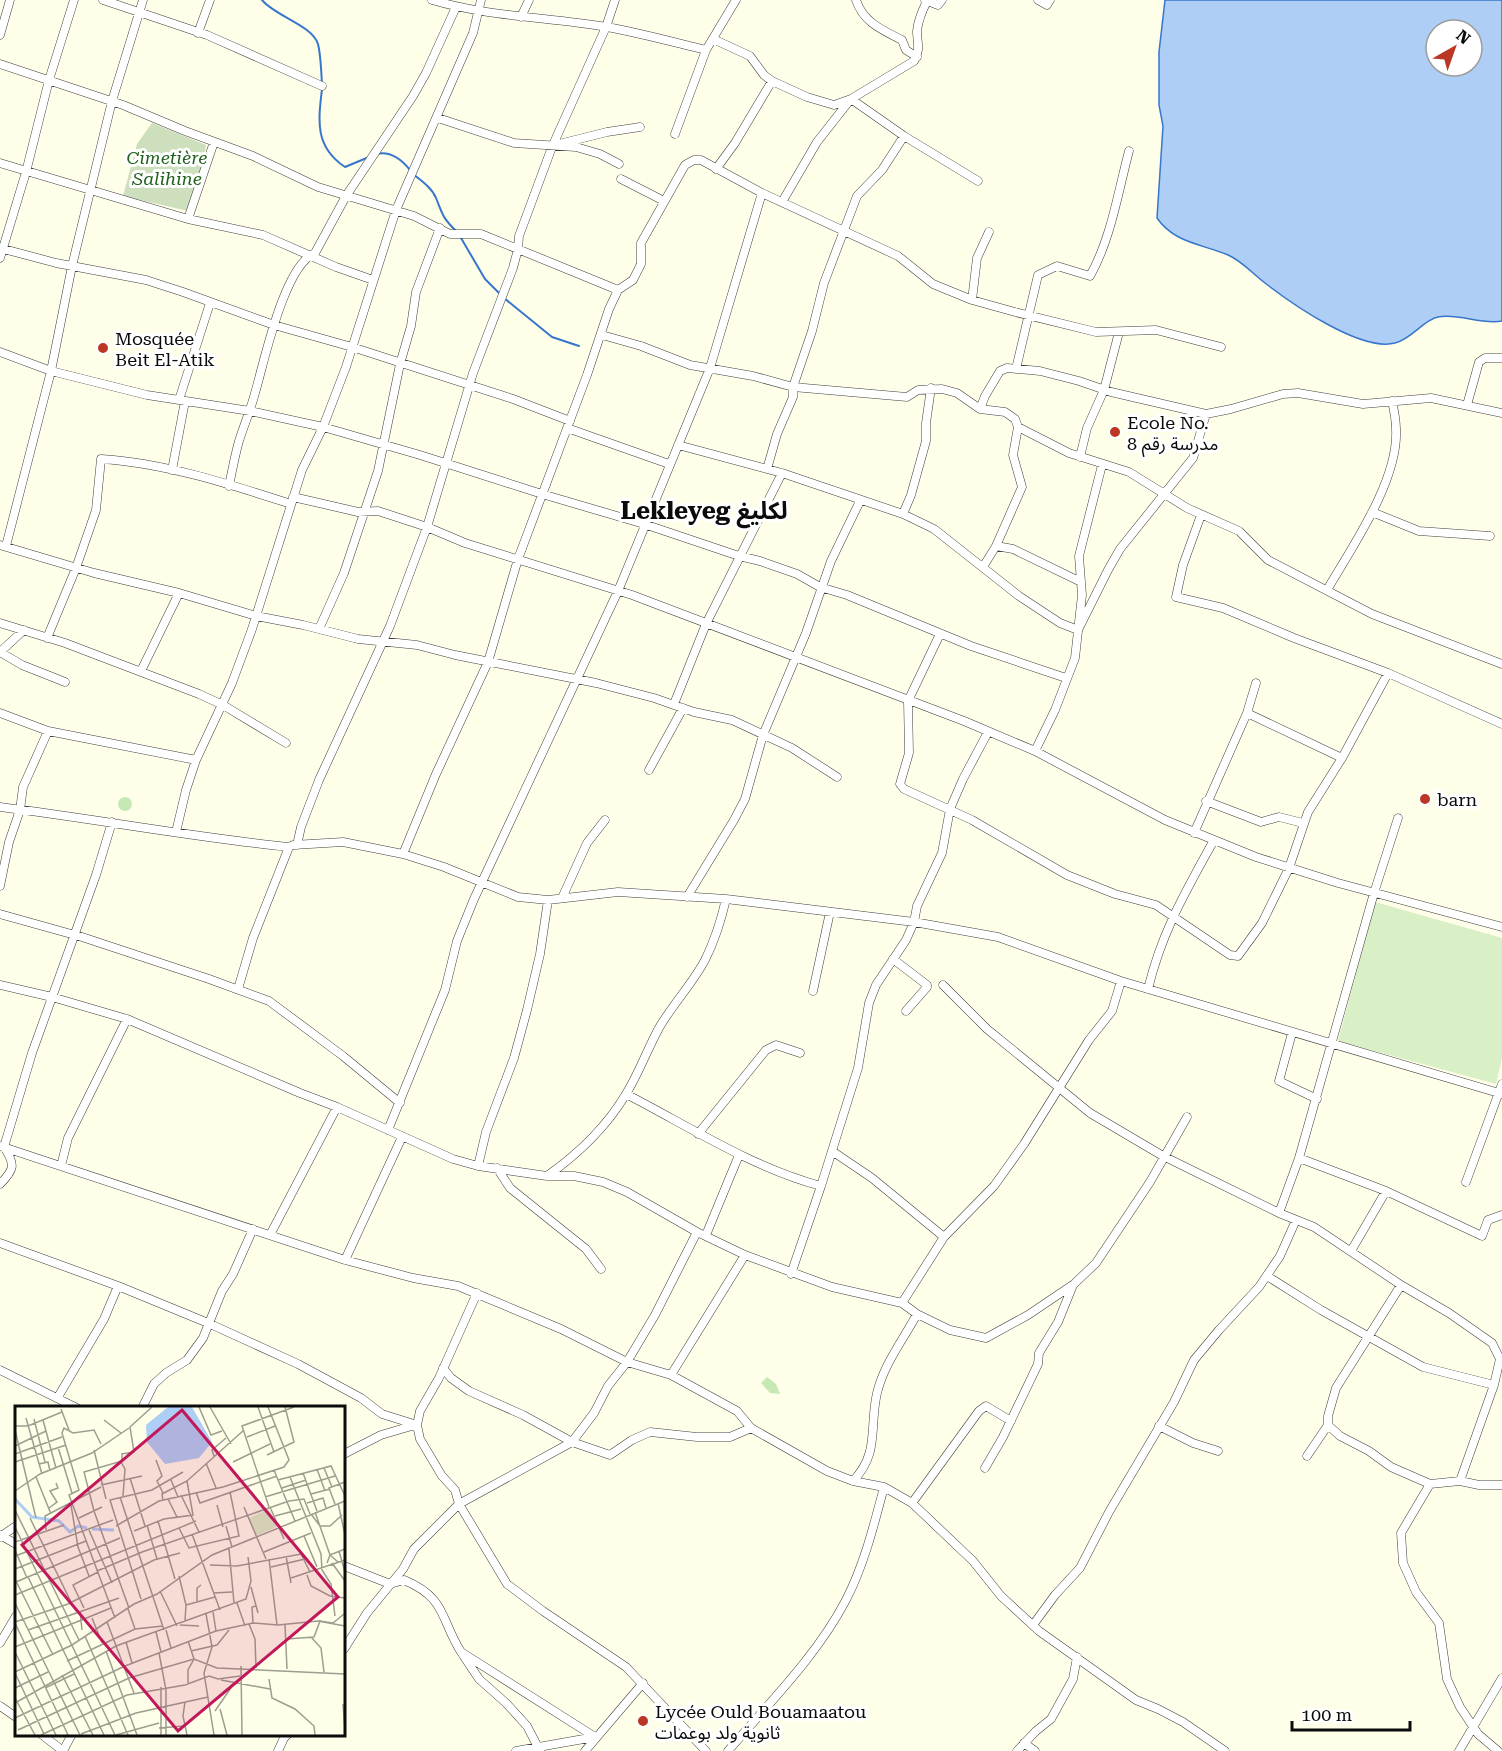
<svg xmlns="http://www.w3.org/2000/svg" width="1502" height="1751" font-family="'Roboto Serif','Noto Sans Arabic',serif">
<style>
.green{fill:#c6e8b4}
.cemetery{fill:#cddfbc}
.pitch{fill:#d9efc5}
.water{fill:#aecef6;stroke:#3676cc;stroke-width:1.5;fill-rule:evenodd}
.lines{fill:none;stroke-linecap:round;stroke-linejoin:round}
.stream{stroke:#3676cc;stroke-width:2}
.street-casing{stroke:#3e3e3e;stroke-width:9}
.street{stroke:#fff;stroke-width:8}
.poi-dot{fill:#b93724;stroke:#fff;stroke-width:2}
.labels{text-anchor:middle;dominant-baseline:central;stroke-width:6;stroke-linejoin:round;paint-order:stroke}
.park-label{font-size:18px;font-style:italic;fill:#1f611c;stroke:#fff}
.poi-label{font-size:18px;fill:#0b0b0b;stroke:#fff;text-anchor:start}
.district-label{font-size:24px;font-weight:bold;fill:#0b0b0b;stroke:#fff}
.inset-river{fill:none;stroke:#aecef6;stroke-width:3}
.inset-road{fill:none;stroke:#9d9d90;stroke-width:1.5}
.view{fill:#c2185b;fill-opacity:0.15;stroke:#c2185b;stroke-width:3}
.inset-edge{fill:none;stroke:#0b0b0b;stroke-width:3}
</style>
<rect width="100%" height="100%" fill="#fffee9"/>
<path class="green" d="M118 804a7 7 0 1 1 14 0a7 7 0 1 1-14 0Z
M767 1377 776 1384 780 1394 770 1393 761 1383Z"/>
<path class="cemetery" d="M152 123 206 145 202 171 188 211 123 196 137 144Z"/>
<path class="pitch" d="M1375 902 1502 938V1058L1496 1084 1338 1041Z"/>
<path class="water" d="M1165 0H1502V321C1481 325 1459 313 1438 317 1423 320 1412 339 1395 343 1361 352 1292 304 1265 283 1253 274 1242 261 1228 255 1202 244 1174 243 1157 218L1163 126 1159 105V52ZM1436 30H1472V66H1436Z"/>
<g class="lines">
<path class="stream" d="M262 0C275 16 312 25 318 44 321 56 321 71 322 83
M322 89C318 122 315 147 345 167L369 157
M377 154C390 151 401 159 410 170
M413 174C422 181 432 188 436 198 443 215 442 217 456 231
M461 238 485 279 500 294
M504 298 552 337 579 346"/>
<defs>
<path id="street" d="M103 0 207 35 322 86
M432 0C489 17 549 17 607 27 640 33 673 42 706 50
M856 0C863 22 882 30 902 40L906 50 917 57
M925 0 938 5 942 0
M1038 0 1047 5 1050 0
M521 17 529 0
M198 33 210 0
M0 35 10 0
M713 39 750 56 764 75 772 81 807 97 834 105 851 99 914 61C921 50 917 42 917 31 918 20 922 11 927 1
M0 64 123 105 185 131 253 156 318 187 414 216 450 234H481L618 290
M851 99 904 136 978 181
M438 118 514 143 576 147 600 154 619 164
M675 134 706 50 736 0
M559 144 607 132 640 127
M0 163 188 219 263 235 336 267 373 280
M716 169 735 143 772 81
M621 179 664 201
M782 202 817 142 850 100
M188 219 214 142
M0 248 56 263 146 280 183 292 274 325 352 347 513 399 570 421
M0 258 26 172 49 80 74 0
M972 300 977 258 989 232
M602 335 641 346 690 365 753 376 793 387 907 397 918 390 942 389 957 393 980 409 1005 412 1015 419 1018 427 1013 455 1022 487 996 546 983 567
M0 352 51 371 147 395 250 411 323 427 420 455 542 494 644 524 739 556 760 561 797 574 820 587 847 595 971 646 1066 678
M1016 369 1038 275 1057 266 1090 276C1111 239 1118 192 1129 151
M179 400 210 303
M1467 405 1479 362 1485 358H1502
M980 409 985 396 1000 371 1007 368 1040 371 1079 381 1111 392 1206 414 1231 409 1283 394 1298 393 1363 404 1431 398 1502 413
M1018 427 1069 453 1129 472 1187 508 1239 531 1268 560 1372 614 1502 664
M567 428 669 464
M678 445 782 473 903 514 934 529 1019 596 1060 623 1078 630 1108 570 1120 549 1193 458 1206 414
M1080 457 1087 428 1104 390 1119 332
M767 469 777 434 793 397V387L812 331 824 283 857 196 882 170 904 136
M172 470 185 401
M229 486C232 471 235 455 239 441 244 425 251 409 255 393 264 363 284 265 315 253L346 196 413 96 426 73 456 7
M293 497 358 512 378 511 427 527 465 543 632 595 964 721 1035 751 1165 820 1256 857 1338 883 1502 927
M1372 512 1419 531 1490 536
M903 514 911 495 926 441V423L931 388
M1201 515 1183 565 1176 597 1223 608 1294 638 1388 673 1502 724
M0 545 94 573 179 593 256 616 303 625 358 639 417 645 455 655 596 683 654 698 694 712 732 720 792 748 837 777
M6 546 51 371 72 266 112 101 143 0
M996 546 1013 549 1081 582
M1327 590C1352 547 1399 480 1396 429 1396 420 1394 410 1392 401
M0 623 65 643 199 694 223 705 286 743
M319 629 344 573 378 471 400 364 411 326 416 292 440 228
M940 634 908 701 909 753 900 784 904 789 972 820 1067 875 1115 894 1156 905 1230 955 1238 956 1262 923 1289 868 1308 812 1342 758 1388 673
M47 638 76 568 96 510 101 459C165 463 229 484 291 504
M0 652 22 665 65 682
M0 652 24 630
M141 671 179 593
M674 704 706 624 782 473
M0 713 48 731 196 760
M1247 713 1342 758
M1035 751 1055 710 1075 658 1082 595 1079 556 1102 465
M649 770 683 708
M1206 801 1261 822 1279 817 1303 823
M0 807C96 819 192 837 289 847L293 845 343 842 403 854 444 867 518 897 548 900 618 892 726 899 914 922 998 937 1121 981 1502 1094
M176 832 186 790 196 760 232 683 252 629 302 470 323 427 346 367 396 210 473 33 481 0
M1194 833 1247 713 1256 683
M297 845 301 827 319 780 390 626 427 527 473 373 513 268 518 249 519 236 552 147 606 27 615 0
M403 854 436 774 488 662 518 559 587 375 609 309 618 290 633 280 641 264V243L685 165 694 160H701L762 193 898 256 933 284 972 300 1015 312 1096 332 1156 330 1221 347
M0 886 9 842 20 810 23 787 48 731
M687 897 734 820 745 799 763 735 806 633 831 561 860 501
M562 898 587 843 605 820
M0 914 82 937 209 979 269 1001 343 1056 400 1103
M893 959 927 985V987L906 1011
M0 985 52 997 127 1019 300 1093 337 1107 453 1159 478 1166 547 1176H574L603 1182 627 1192 697 1232 745 1255 832 1287 902 1303 917 1314 950 1330 986 1338 1028 1315 1074 1284 1096 1263 1150 1182 1187 1117
M943 985 987 1029 1090 1113 1163 1156 1279 1213 1314 1227 1401 1285 1449 1313 1492 1343 1500 1359 1494 1385 1460 1481
M238 989 253 938 289 847
M1148 989C1162 931 1186 891 1214 840
M813 991 830 912
M1292 1033 1279 1081 1317 1099
M626 1094C690 1127 751 1167 821 1186
M388 1130 445 990 457 941 474 899 618 591 710 368 762 193
M698 1134 766 1050 776 1045 800 1053
M0 1146 345 1260 413 1278 458 1286 561 1329 627 1362 671 1375 737 1411 751 1428 827 1471 853 1481 884 1487 912 1503 973 1561 1001 1596 1039 1631 1136 1700 1158 1709 1183 1722 1225 1751
M832 1151 872 1178 944 1237
M1299 1158 1386 1191 1482 1236 1488 1220 1502 1215
M61 1166 68 1138 127 1019
M478 1166 486 1132 514 1058 527 1010 540 954 548 900
M497 1168 510 1188 586 1249 601 1269
M547 1176C578 1154 607 1126 626 1094 639 1073 647 1050 659 1028 672 1005 693 983 705 960 715 940 721 921 726 899
M1466 1182 1502 1084
M0 1184C14 1170 16 1165 4 1147L32 1053 96 875 112 822
M1279 1213 1299 1158 1374 893 1398 818
M270 1235 337 1107
M706 1235 739 1155
M0 1243 118 1286 208 1323 298 1364 361 1398 382 1414 417 1425
M1351 1251 1386 1191
M345 1260 402 1137
M791 1274 821 1186 858 1068 869 1003 876 985 906 940 914 922 917 906 942 853 950 809 963 779 988 732
M1267 1276 1321 1310 1423 1367 1494 1385
M477 1293 439 1378 420 1411 417 1425 420 1439 442 1476 455 1490 459 1504 507 1584 543 1611 626 1667 706 1751
M902 1303 944 1237 994 1186 1024 1144 1089 1040 1112 1011 1121 981
M443 1368 451 1378 469 1391 523 1415 572 1442 610 1455 632 1440 650 1432 697 1437H730L751 1428
M0 1370 77 1408
M671 1375 745 1255
M58 1397 104 1319 118 1286
M142 1408 154 1384 166 1373 187 1360 203 1338 222 1291 233 1274 253 1229
M1328 1425 1340 1436 1369 1451 1391 1467 1430 1484 1460 1481 1479 1485H1502
M1159 1426 1193 1443 1218 1451
M344 1454 381 1435 415 1425
M1307 1456 1328 1425V1416L1336 1388 1401 1285
M985 1468 1003 1437 1038 1364 1039 1353 1058 1322 1073 1285
M853 1481C880 1453 869 1427 877 1393 884 1364 903 1340 917 1314
M1430 1484 1401 1533 1403 1563 1416 1592 1439 1623 1447 1679 1460 1707 1478 1734 1498 1751
M912 1503 979 1411 986 1406 1011 1421
M0 1535 16 1544
M0 1537 16 1526
M344 1566 390 1584 404 1580C447 1598 440 1619 461 1652L595 1737
M1033 1625 1055 1595 1080 1568 1109 1512 1174 1402 1194 1360 1219 1330 1259 1287 1280 1256 1296 1220
M0 1643 16 1616
M344 1649 367 1613 403 1569 414 1549 459 1504 572 1442 594 1413 608 1386 627 1362 655 1315 697 1232
M463 1655 479 1679 506 1703 527 1726 540 1751
M0 1706 16 1717
M41 1734 63 1751
M1024 1743 1035 1751
M63 1751 72 1734
M278 1751 284 1738 288 1734
M516 1751 595 1737
M585 1751 643 1683
M728 1751C769 1703 816 1657 846 1600 864 1565 874 1525 884 1487
M1017 1751 1036 1731 1051 1719 1073 1679 1077 1657
M1459 1751 1502 1678"/>
</defs>
<use href="#street" class="street-casing"/>
<use href="#street" class="street"/>
</g>
<g class="poi-dot">
<circle cx="103" cy="348" r="6"/>
<circle cx="1115" cy="432" r="6"/>
<circle cx="1425" cy="799" r="6"/>
<circle cx="643" cy="1721" r="6"/>
</g>
<g class="labels">
<g class="park-label">
<text x="167" y="157">Cimetière<tspan x="167" dy="21">Salihine</tspan></text>
</g>
<g class="poi-label">
<text x="115" y="338">Mosquée<tspan x="115" dy="21">Beit El-Atik</tspan></text>
<text x="1127" y="422">Ecole No.<tspan x="1127" dy="21">8 مدرسة رقم</tspan></text>
<text x="1437" y="799">barn</text>
<text x="655" y="1711">Lycée Ould Bouamaatou<tspan x="655" dy="21">ثانوية ولد بوعمات</tspan></text>
</g>
<g class="district-label">
<text x="704" y="511">Lekleyeg لكليغ</text>
</g>
</g>
<g transform="translate(15 1406)">
<rect width="330" height="330" fill="#fffee9"/>
<path d="M254 103 263 120 242 130 234 112Z" fill="#d9efc5"/>
<path d="M153 1H177L197 36 184 52 150 58 132 36 131 19Z" fill="#aecef6"/>
<path class="inset-river" d="M0 93 17 111 44 115 55 126 63 120 72 122M77 123 99 124"/>
<path class="inset-road" d="M184 1 196 29 207 25M195 1 216 38M243 1 259 46M46 3 54 24M11 12 27 68M19 13 30 56M28 14 41 62M89 14 106 27M0 20H13L47 6M0 24 21 112M232 31 260 20M86 38 79 24 58 27 49 22 47 27 64 84 54 89 100 212M0 40 31 25M43 41 57 87M79 44 91 93M0 48 47 31M252 49 279 36 270 1M199 50 197 44 211 32M141 54 147 70 142 75 148 87M0 56 51 39M106 56 110 63 108 90M218 56 255 38M191 57 201 82M24 58 33 56 35 65M309 62 317 81M302 63 310 85M259 64 272 96M288 67 302 105M21 71 36 108M275 71 306 148 307 164 316 178 320 210M115 72 130 120M156 74 163 91M263 74 316 60 330 90M86 79 127 70M267 82 291 74M0 85 25 68 77 47 114 22M181 86 185 97 262 70M296 88 315 83M166 89 184 126M105 91 149 224M250 91 320 70M153 93 162 111M148 95 147 88 172 75 229 24M272 96 280 115M292 97 308 92 311 102M323 97 330 129M320 98 314 82 330 76M56 99 63 141 74 170M202 99 208 121M229 101 251 153M254 101 227 20 279 1M255 101 269 133M34 102 42 96 35 85 43 82 41 77M0 104 64 234M300 106 315 149 330 143M296 108 305 120H315L327 109M260 110 286 103M15 112 56 196M64 112 87 101M143 115 160 173M132 119 142 153M101 120 144 95 208 81 269 61 274 54 253 1M211 120 217 141M0 121 100 329M164 122 174 142 224 130 215 86M31 124 30 110 86 81M74 124 97 177M119 125 149 113 178 109 172 75M177 128 205 204M289 130 302 161M0 136 49 119M214 143 219 197M0 144 12 172M324 145 330 166M249 146 296 127M0 150 98 114M271 150 276 177M254 153 262 219M312 157 315 149 323 156M317 157 330 175M195 159 222 160 286 148 295 166M256 161 290 153M0 163 71 135M82 165 127 146 274 95 289 93 295 108M292 169 296 180 315 190 330 192M164 170 171 199 170 215M13 171 89 329M276 172 330 154M0 173 38 249M1 176 105 132M236 181 243 207M145 185 162 220M198 187 217 186M0 189 181 115M126 193 95 94 137 84 168 66M182 196V182L186 179M0 197 65 329M222 197 230 220M171 199 200 191M69 202 58 179 83 166M114 202 79 105 69 66 107 55V48L119 46 115 21 137 1M113 203 120 223M65 205 67 224M198 206 201 225M191 208 197 241 189 267 199 329M77 212 87 237M0 216 53 198 139 154 165 147M92 216 119 287M0 217 53 329M238 217 237 201 241 200M234 218 240 233 241 262M165 219 184 220M270 219 272 263M13 224 104 192M151 224 156 242M141 226 146 246M70 230 113 329M296 231 306 242 309 266M272 233 299 231 305 215 318 217 329 208M111 236 117 257M0 241 96 202M91 245 122 329M176 245 202 239 214 224M0 246 41 329M144 247 151 284V329M52 255 120 223 148 220M226 260 227 329M0 266 57 239 119 198 142 188 197 149 330 95M0 267 29 328M47 269 78 329M254 273 257 292 280 303 299 320 300 329M206 274 255 283M173 278V264L179 253 173 235M0 282 33 266M30 282 59 268M0 292 20 329M170 296 168 310 172 329M0 297 101 240 231 193 236 175 233 151M328 298 330 323M205 303 212 329M200 305 220 276M0 312 110 260 201 225 238 217 263 219 303 215 330 220M144 322 169 320M3 324 114 272 179 253 202 262 330 268M66 328 121 307 193 291M26 329 112 289 170 279 194 270 203 273 225 270M101 329 144 317M146 329V281"/>
<path class="view" d="M167 4 323 191 163 325 7 139Z"/>
<rect width="330" height="330" class="inset-edge"/>
</g>
<g transform="translate(1454 48) rotate(40)"><circle r="28" fill="#ffffff" stroke="#9d9d9d" stroke-width="1.5"/>
<path d="M0-4.5L10 22L0 15L-10 22Z" fill="#b93724"/>
<text y="-9" font-size="16" font-weight="bold" text-anchor="middle" fill="#0b0b0b">N</text>
</g>
<path d="M1292 1721v9h118v-9" fill="none" stroke="#0b0b0b" stroke-width="3"/>
<text x="1301" y="1721" font-size="18" fill="#0b0b0b" stroke="#ffffff" stroke-width="4.5" paint-order="stroke">100 m</text>
</svg>
